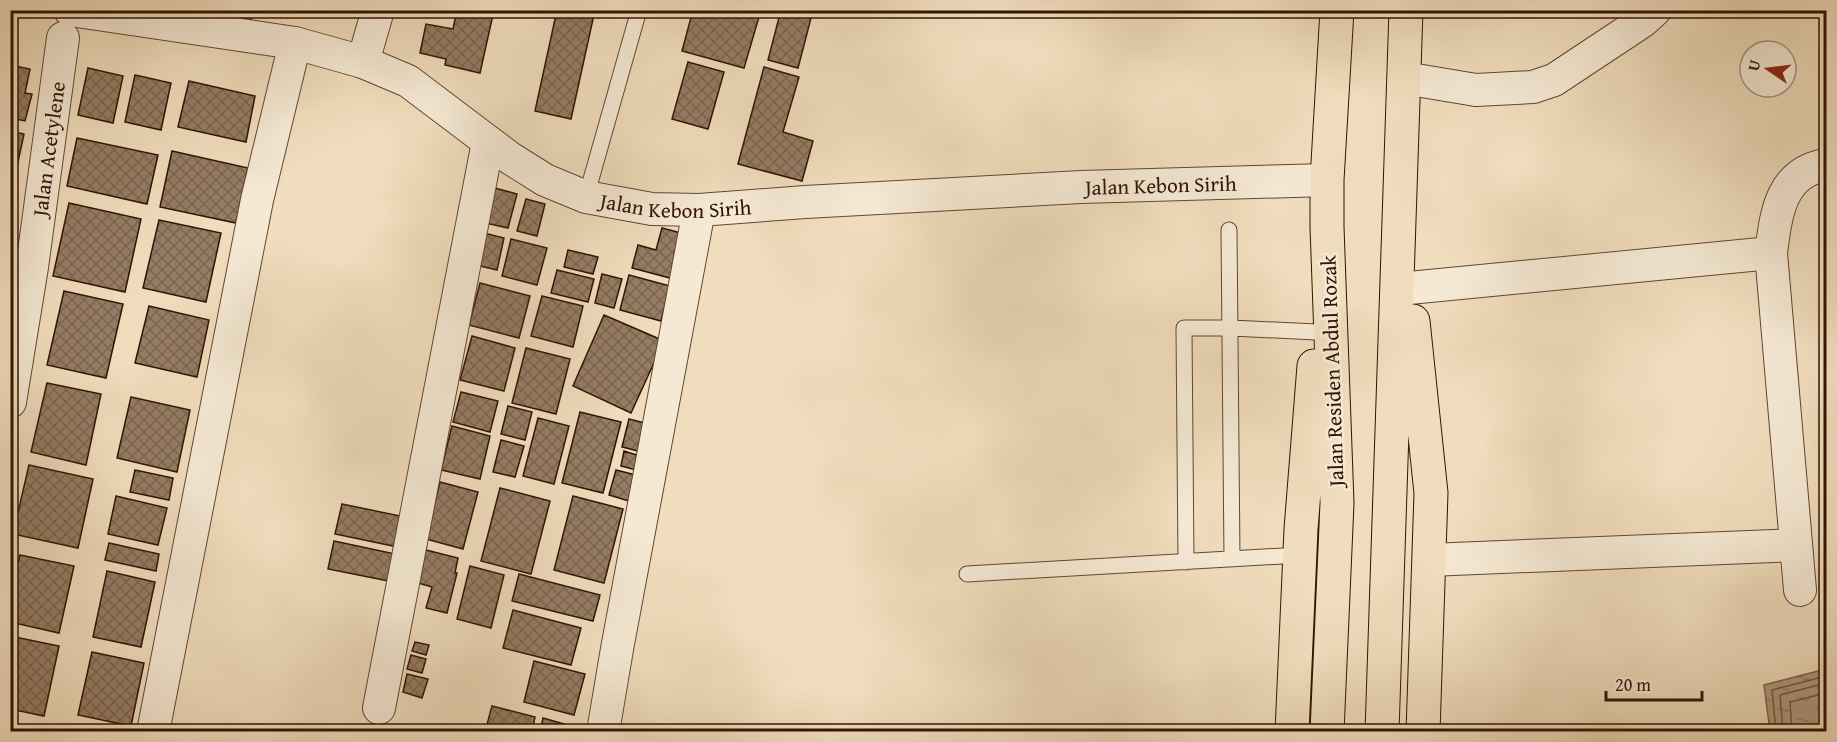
<svg xmlns="http://www.w3.org/2000/svg" width="1837" height="742" font-family="'Gentium Book Plus',serif">
<style>
.water{fill:url(#water-ripples);stroke:#7e634d;stroke-width:1.5}
.lines{fill:none;stroke-linecap:round;stroke-linejoin:round}
.shore{stroke:#725640;stroke-width:1.5}
.building{fill:url(#building-cross-hatch);stroke:#331303;stroke-width:1.5}
.service-casing{stroke:#624632;stroke-width:17}
.minor-casing{stroke:#624632;stroke-width:34}
.trunk-casing{stroke:#331303;stroke-width:35}
.service{stroke:#f5e9d4;stroke-width:15}
.minor{stroke:#f5e9d4;stroke-width:32}
.trunk{stroke:#f0ddbd;stroke-width:33}
.labels{text-anchor:middle;dominant-baseline:central;stroke-width:5;stroke-linejoin:round;paint-order:stroke}
.street-label{font-size:21px;fill:#331303;stroke:#f5e9d4}
</style>
<defs>
<pattern id="water-ripples" width="26" height="14" patternUnits="userSpaceOnUse" patternTransform="scale(1.5)"><rect width="26" height="14" fill="#b0987e"/><path d="M2 4q2-2 4 0t4 0M15 11q2-2 4 0t4 0" fill="none" stroke="#907b65"/></pattern>
<pattern id="building-cross-hatch" width="8" height="8" patternUnits="userSpaceOnUse" patternTransform="scale(1.5)"><rect width="8" height="8" fill="#957c64"/><path d="M0 0l8 8M0 8l8-8" fill="none" stroke="#7a6450"/></pattern>
</defs>
<rect width="100%" height="100%" fill="#f0ddbd"/>
<filter id="stains"><feTurbulence type="fractalNoise" baseFrequency=".00333" numOctaves="4"/><feColorMatrix values="0 0 0 0 .2 0 0 0 0 .09 0 0 0 0 .02 0 0 0 .5 -.17"/></filter>
<radialGradient id="worn" r=".72"><stop offset=".6" stop-color="#630" stop-opacity="0"/><stop offset="1" stop-color="#630" stop-opacity=".3"/></radialGradient>
<path class="water" d="M1826 669V731H1770L1764 685Z"/>
<g class="lines">
<path class="shore" d="M1776 732 1772 690 1826 676
M1783 732 1780 695 1826 683
M1792 732 1790 702 1826 693"/>
</g>
<path class="building" d="M208 10H254L251 20Z
M457 10H494L480 73 445 65 446 59 420 53 426 24 453 29Z
M557 10H595L571 119 535 111Z
M693 10H761L744 68 682 51Z
M781 10 811 18 798 68 768 60Z
M688 62 724 72 708 129 672 119Z
M10 65 30 69 25 93 32 94 25 121 10 118Z
M764 67 799 77 783 132 813 141 802 181 738 164Z
M88 68 123 76 113 123 78 115Z
M135 75 171 83 161 130 125 122Z
M189 81 255 96 246 142 178 127Z
M10 131 24 134 11 194H10Z
M77 138 158 155 147 204 67 186Z
M172 151 248 168 236 223 160 207Z
M491 187 517 194 508 228 481 222Z
M526 199 545 204 537 236 517 231Z
M69 203 141 219 125 292 53 276Z
M159 220 221 233 206 302 143 288Z
M662 228 685 234 670 278 632 268 638 245 656 250Z
M484 233 504 238 497 270 476 265Z
M511 239 547 248 537 285 502 276Z
M568 250 598 257 593 274 564 267Z
M557 270 594 279 588 302 551 293Z
M602 274 622 279 614 308 595 303Z
M629 275 670 286 661 321 620 310Z
M480 283 530 296 519 338 469 325Z
M64 291 123 304 106 378 47 365Z
M542 296 583 306 573 347 531 336Z
M149 306 209 320 197 377 135 363Z
M604 315 664 341 631 413 573 386Z
M472 336 515 348 504 391 460 380Z
M526 348 570 359 556 414 512 403Z
M47 383 101 394 86 465 31 452Z
M461 392 498 401 490 432 453 422Z
M131 397 190 410 177 472 117 458Z
M508 406 532 412 525 440 501 434Z
M580 412 621 422 603 493 562 483Z
M538 418 569 426 554 484 523 476Z
M629 419 649 424 642 452 622 447Z
M452 426 490 436 480 479 441 470Z
M501 440 524 446 515 477 493 472Z
M624 451 643 457 640 471 621 466Z
M29 465 93 479 78 548 13 534Z
M135 470 173 478 169 500 130 492Z
M616 470 636 475 629 501 609 495Z
M440 482 478 492 463 549 426 539Z
M500 488 550 501 531 574 481 561Z
M116 496 167 508 158 545 108 534Z
M573 496 623 509 604 583 554 570Z
M342 504 405 517 398 547 335 534Z
M334 541 400 555 394 582 328 569Z
M109 543 159 554 156 571 105 560Z
M426 550 458 558 455 573H457L447 613 426 608 432 587 418 583Z
M20 555 74 566 59 633 10 622V599Z
M470 566 504 575 491 628 457 619Z
M107 571 155 582 141 647 93 637Z
M519 574 600 595 593 621 512 601Z
M513 610 581 628 571 665 503 648Z
M10 636 59 646 44 716 10 709Z
M415 642 429 645 426 655 412 651Z
M92 652 144 663 131 726 78 715Z
M411 655 426 659 422 673 407 669Z
M534 661 585 674 574 715 524 702Z
M407 674 428 679 422 698 403 692Z
M492 706 535 717 532 732H485Z
M543 718 592 732H540Z"/>
<g class="lines">
<defs>
<path id="service" d="M586 197 639 10
M1229 230 1232 559
M1186 562 1184 328H1231L1316 332
M967 574 1300 555"/>
<g id="minor">
<path id="s1" d="M70 10 295 43 363 62 408 81 510 158 545 180 586 197 652 209 699 210 805 202 1081 187 1327 180"/>
<path d="M363 62 378 10"/>
<path d="M1404 78 1476 90 1533 87 1554 80 1643 21 1655 10"/>
<path d="M1409 288 1771 253"/>
<path id="s2" d="M10 402 32 267 63 38"/>
<path d="M1429 560 1796 545"/>
<path d="M1800 590 1771 253C1776 215 1780 172 1826 165"/>
<path d="M379 708 488 142"/>
<path d="M153 732 257 200 295 43"/>
<path d="M603 732 617 649 699 210"/>
</g>
<path id="trunk" d="M1413 321 1431 493 1423 732
M1292 732 1301 529 1314 366
M1327 732 1337 503 1327 227V180L1337 10
M1382 732 1406 10"/>
</defs>
<use href="#service" class="service-casing"/>
<use href="#minor" class="minor-casing"/>
<use href="#trunk" class="trunk-casing"/>
<use href="#service" class="service"/>
<use href="#minor" class="minor"/>
<use href="#trunk" class="trunk"/>
</g>
<g class="labels">
<g class="street-label">
<text stroke="none"><textPath href="#s2" startOffset="256">Jalan Acetylene</textPath></text>
<text stroke="none"><textPath href="#s1" startOffset="1137">Jalan Kebon Sirih</textPath></text>
<text stroke="none"><textPath href="#s1" startOffset="651">Jalan Kebon Sirih</textPath></text>
<text transform="translate(1332 371) rotate(-92)">Jalan Residen Abdul Rozak</text>
</g>
</g>
<rect width="1837" height="742" fill="none" stroke="#f0ddbd" stroke-width="36"/>
<rect x="12" y="12" width="1813" height="718" fill="none" stroke="#331303" stroke-width="3"/>
<rect x="18" y="18" width="1801" height="706" fill="none" stroke="#331303" stroke-width="1.5"/>
<g transform="translate(1768 69) rotate(284)"><circle r="28" fill="#f5e9d4" stroke="#a79380" stroke-width="1.5"/>
<path d="M0-4.5L10 22L0 15L-10 22Z" fill="#8f2418"/>
<text y="-9" font-size="16" font-weight="bold" text-anchor="middle" fill="#331303">U</text>
</g>
<path d="M1606 691v9h96v-9" fill="none" stroke="#331303" stroke-width="3"/>
<text x="1615" y="691" font-size="18" fill="#331303" stroke="#f5e9d4" stroke-width="4.5" paint-order="stroke">20 m</text>
<rect width="100%" height="100%" filter="url(#stains)"/>
<rect width="100%" height="100%" fill="url(#worn)"/>
</svg>
